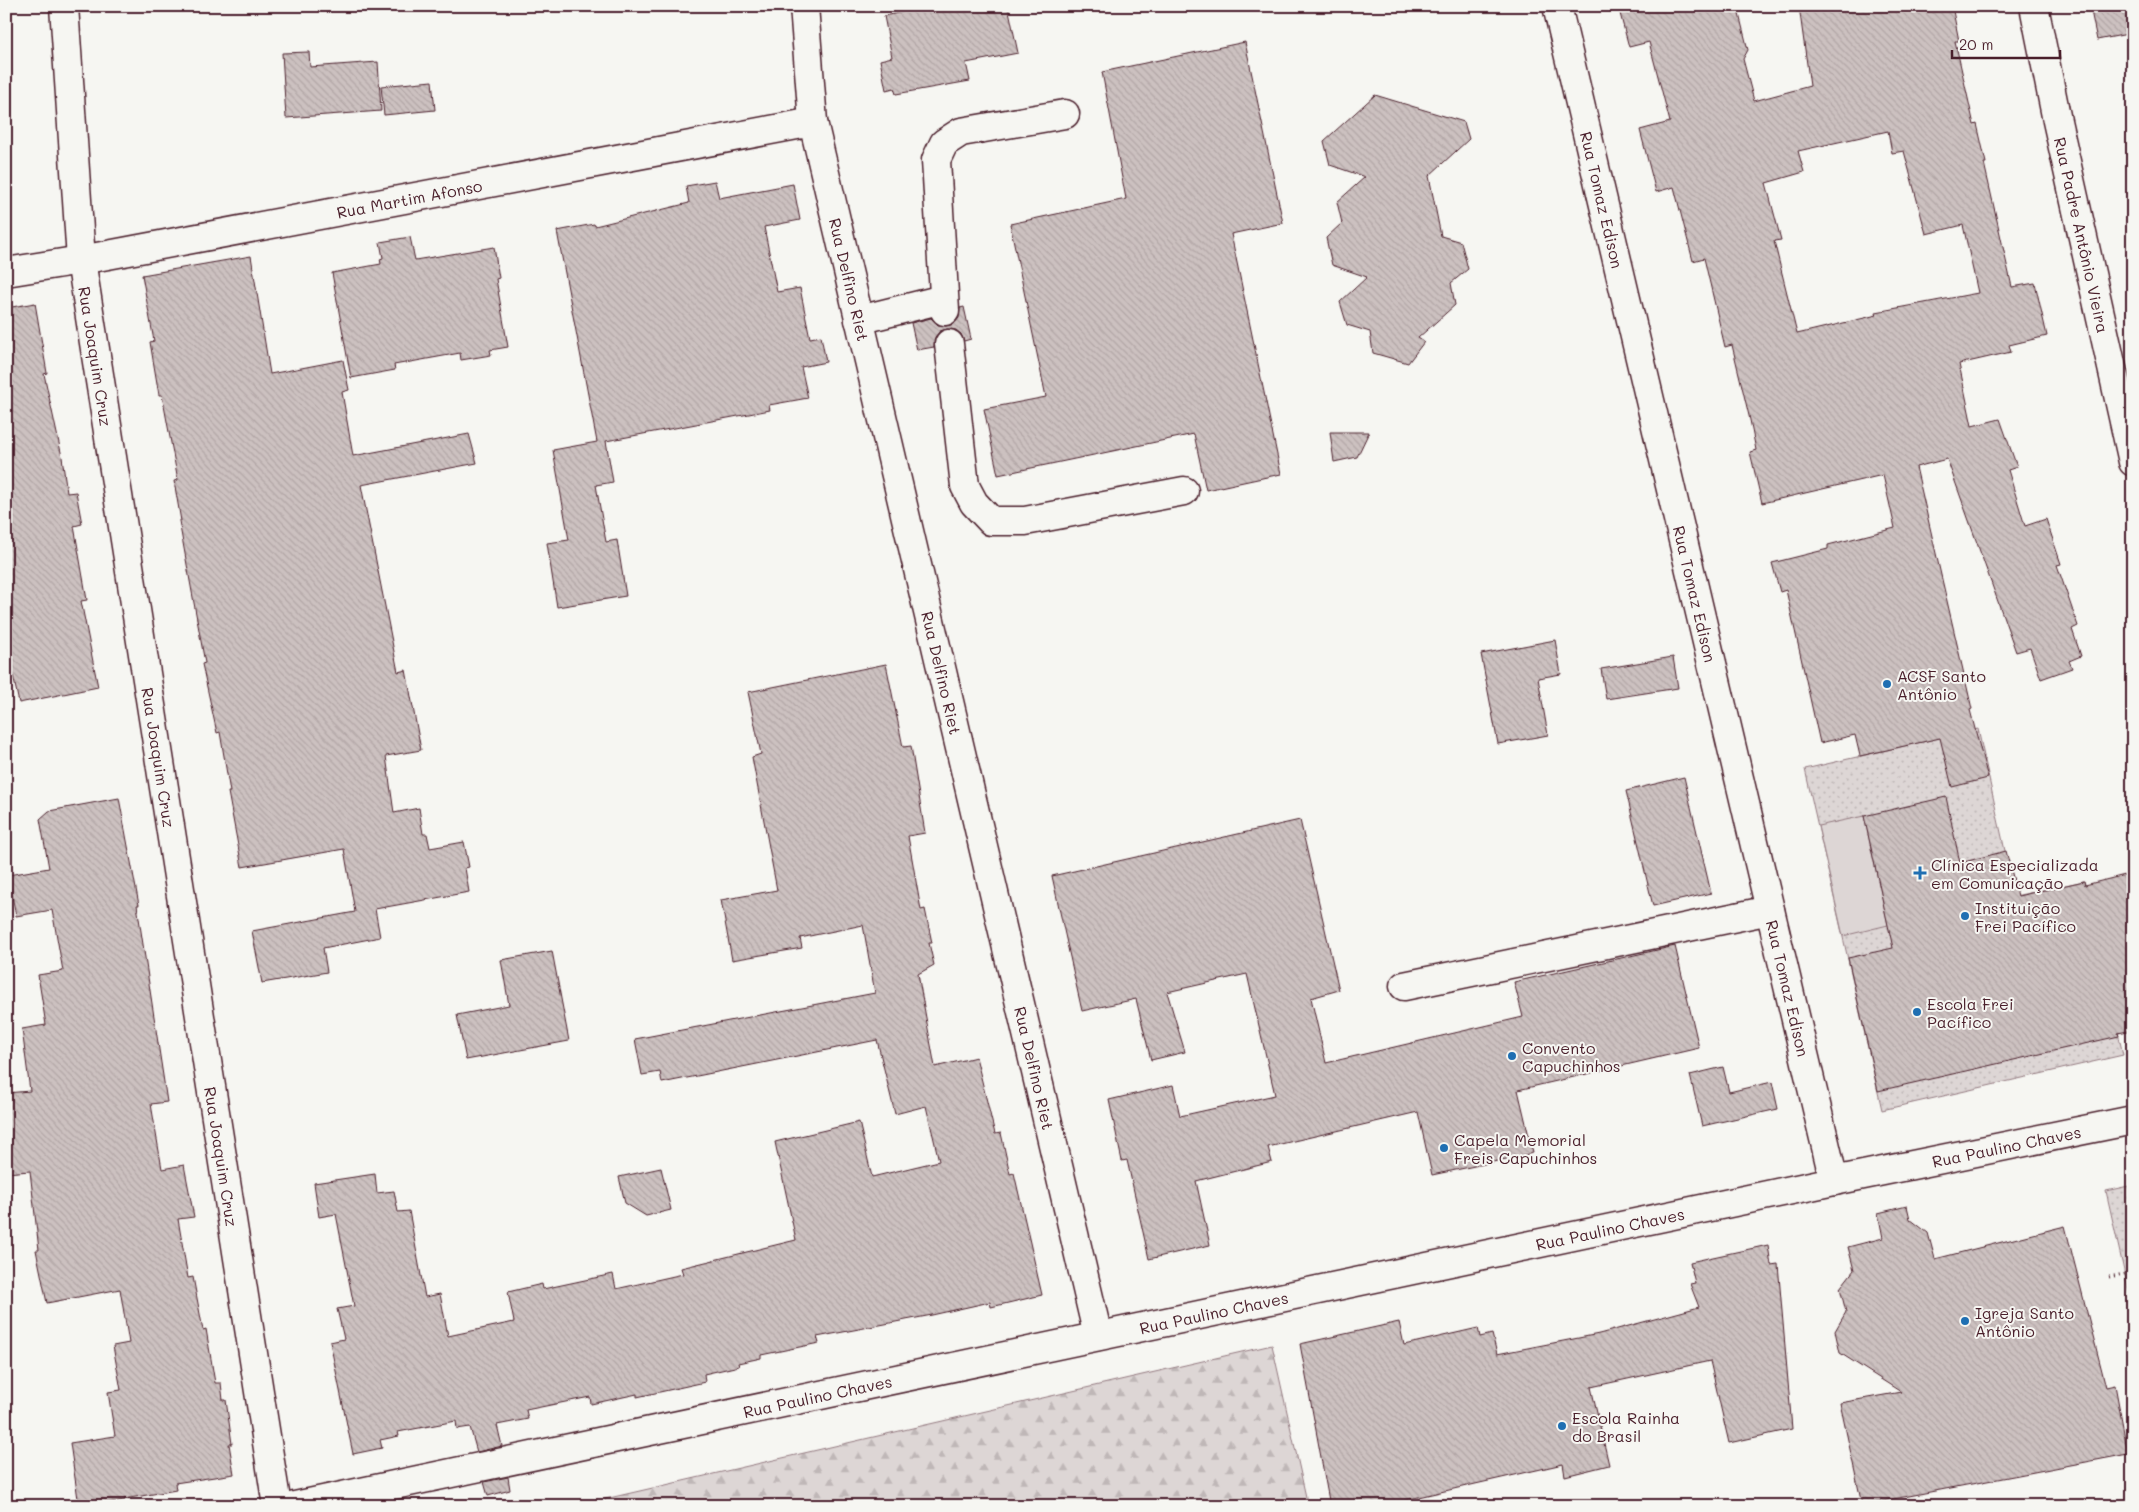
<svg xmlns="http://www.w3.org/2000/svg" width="2139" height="1512" font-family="Mali,sans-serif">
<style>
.green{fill:url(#green-dots);stroke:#947a80}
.forest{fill:url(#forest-firs);stroke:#947a80}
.pitch{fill:#ddd6d5;stroke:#947a80}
.building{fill:url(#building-back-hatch);stroke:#4a1f2b;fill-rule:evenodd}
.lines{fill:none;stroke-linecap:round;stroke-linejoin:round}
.minor-casing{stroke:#4a1f2b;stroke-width:31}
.path{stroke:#4a1f2b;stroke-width:3;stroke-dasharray:1 4;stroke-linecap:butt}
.minor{stroke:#f6f6f2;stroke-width:28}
.poi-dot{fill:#1f6fb2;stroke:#f6f6f2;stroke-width:2}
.labels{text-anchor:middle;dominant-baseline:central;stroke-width:4;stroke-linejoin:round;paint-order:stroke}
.street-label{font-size:16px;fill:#4a1f2b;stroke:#f6f6f2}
.poi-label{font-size:16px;fill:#4a1f2b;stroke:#f6f6f2;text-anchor:start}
</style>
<defs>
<pattern id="green-dots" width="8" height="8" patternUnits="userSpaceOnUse" patternTransform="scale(1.25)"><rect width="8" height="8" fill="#ddd6d5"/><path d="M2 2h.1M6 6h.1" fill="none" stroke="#bfb7b7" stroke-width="1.8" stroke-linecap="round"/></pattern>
<pattern id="forest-firs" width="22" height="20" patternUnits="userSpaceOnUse" patternTransform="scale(1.25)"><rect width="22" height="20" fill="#ddd6d5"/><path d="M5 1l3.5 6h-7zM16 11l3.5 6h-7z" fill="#bfb7b7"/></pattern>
<pattern id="building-back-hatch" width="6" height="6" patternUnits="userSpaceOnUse" patternTransform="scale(1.25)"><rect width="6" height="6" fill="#ccc1c0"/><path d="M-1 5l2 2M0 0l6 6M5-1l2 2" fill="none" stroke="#b1a5a5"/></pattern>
</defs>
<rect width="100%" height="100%" fill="#f6f6f2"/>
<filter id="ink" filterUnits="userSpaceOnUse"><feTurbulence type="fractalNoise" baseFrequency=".02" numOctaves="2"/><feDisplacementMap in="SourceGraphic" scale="10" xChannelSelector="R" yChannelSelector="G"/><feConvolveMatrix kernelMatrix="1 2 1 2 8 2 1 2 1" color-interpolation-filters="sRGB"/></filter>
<g filter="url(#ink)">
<path class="green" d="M1978 729 2015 896 2084 881 2123 1055 1882 1110 1805 769Z
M2133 1185V1311L2106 1191Z"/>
<path class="forest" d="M1272 1345 1308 1506H606L605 1499Z"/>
<path class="pitch" d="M1864 816 1888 925 1843 936 1818 826Z"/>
<path class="building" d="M930 6H1008L1018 53 966 63 970 81 896 94 894 88 886 90 880 60 892 57 884 16Z
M1618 6H1737L1748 50 1743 59 1754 101 1810 86 1799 6H1952L1959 41H1955L1974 125 1977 124 1986 163H1984L2012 287 2035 283 2047 336 2009 345 2011 352 1959 364 1972 426 2000 419 2017 467 2008 470 2025 526 2046 519 2061 564 2057 565 2078 626 2072 629 2081 656 2069 661 2072 668 2041 679 2030 648 2016 652 1947 459 1916 467 1972 709 1970 710 1988 778 1952 787 1940 738 1860 756 1855 735 1820 743 1786 590 1780 592 1772 563 1828 549V545L1895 528 1883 475 1762 503 1750 452 1756 450 1750 420 1732 345 1725 347 1704 258 1693 261 1674 187 1656 192 1640 130 1670 122 1649 42 1629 47ZM1888 131 1892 153 1904 151 1926 234 1963 225 1978 293 1876 312 1877 315 1797 334 1774 241 1781 240 1766 183 1804 172 1798 151Z
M2090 6H2133V33L2097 40Z
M1245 42 1283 223 1231 234 1281 474 1206 490 1194 434 998 475 984 409 1046 397 1010 224 1126 199 1102 72Z
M309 52 310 67 378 62 381 111 286 118 282 53Z
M432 81 435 110 384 115 381 86Z
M1375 95 1464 122 1469 139 1429 176 1441 236 1461 242 1468 269 1451 283 1455 305 1418 338 1424 342 1408 363 1373 353 1370 332 1347 325 1340 302 1367 277 1332 265 1326 238 1342 223 1337 202 1365 177 1330 165 1324 141Z
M715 181 719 198 793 184 800 220 764 227 777 292 800 288 810 338 821 336 826 362 801 367 808 398 769 405 770 410 606 441 613 482 596 485 606 542 617 540 626 596 557 607 547 543 569 540 553 450 597 442 557 231 594 224 595 226 689 203 686 186Z
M410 237 415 260 494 247 499 278 496 279 508 347 490 350 491 355 461 360 460 353 394 365 395 370 351 378 332 273 381 264 380 259 383 258 380 242Z
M251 256 270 374 343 360 349 390 342 392 353 456 469 434 477 463 361 485 398 672 406 670 421 750 386 756 394 813 419 808 423 834H427L430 848 464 842 469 867 465 868 469 892 375 909 380 937 323 948 327 972 262 983 252 931 355 912 344 849 242 867 228 792H230L220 732 217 733 202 664 205 663 179 521H181L174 481 178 480 162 395H159L150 342 154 341 142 275Z
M35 303 47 373 44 374 62 457 67 493 76 492 82 524 74 526 87 600 81 601 98 687 19 703 6 643V308Z
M964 307 971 339 964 341 961 334 956 330 947 329 940 331 935 337 934 347 917 350 911 323 931 318 938 325 946 326 954 324 959 318 960 308Z
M1330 432H1369L1357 457 1334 462Z
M1555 640 1561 674 1538 678 1548 735 1498 744 1481 654Z
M1673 657 1678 688 1606 699 1601 669Z
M886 664 903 747 911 746 925 833 908 836 921 910 925 909 932 943H929L934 965 918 974 935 1067 976 1057 995 1134 1001 1133 1010 1174 1014 1173 1042 1295 991 1307 990 1302 932 1315 817 1337 819 1343 761 1355V1358L738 1363 739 1366 704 1374 705 1382 637 1397V1394L591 1404 590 1397 526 1410 528 1419 497 1425 502 1446 477 1452 470 1427 457 1429 456 1421 398 1432 399 1436 380 1440 382 1448 353 1454 330 1342 344 1339 337 1309 354 1306 336 1214 319 1217 314 1183 375 1174 377 1193 394 1191 398 1212 409 1211 425 1297 440 1294 448 1336 514 1322 508 1292 542 1284 543 1289 613 1274 616 1289 683 1274 681 1268 796 1240 775 1142 859 1122 872 1177 939 1161 926 1106 895 1114 877 1040 662 1083 660 1072 642 1075 635 1039 875 993 863 925 800 938 802 948 732 960 721 900 777 890 752 757 761 754 748 692Z
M1684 777 1711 893 1653 906 1626 791Z
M1946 797 1960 863 2006 851 2018 896 2084 881 2085 885 2133 873V1030L2118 1033 2119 1036 1878 1091 1848 958 1893 948 1864 816Z
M119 798 139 905H137L167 1102 151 1104 162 1169 184 1165 194 1217 178 1219 188 1278 193 1277 203 1330 206 1329 215 1383H221L223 1400H226L232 1444H229L234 1474 175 1483 176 1490 124 1499 125 1500 79 1506 70 1443 115 1436 108 1392 121 1390 113 1346 129 1343 120 1289 47 1303 36 1250H39L30 1171 6 1173V1093L30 1091 22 1029 46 1025 38 975 63 971 52 910 16 916 8 875 49 868 40 819 49 811Z
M1300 820 1339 990 1311 998 1326 1063 1523 1017 1514 982 1675 946 1699 1048 1518 1090 1533 1153 1484 1164 1432 1175 1418 1112 1268 1147 1272 1162 1196 1181 1210 1245 1149 1259 1127 1160 1122 1161 1109 1100 1173 1085 1180 1116 1275 1095 1247 974 1167 992 1185 1052 1151 1060 1136 999 1082 1011 1052 876Z
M552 951 569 1041 466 1060 457 1015 509 1005 501 960Z
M1723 1067 1729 1092 1772 1082 1778 1109 1702 1126 1690 1075Z
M661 1168 671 1210 646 1216 625 1203 619 1177Z
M1907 1206 1910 1219 1928 1233 1935 1259 2065 1226 2106 1387 2115 1385 2128 1454 1862 1505 1840 1403 1901 1392 1840 1353 1835 1331 1846 1312 1840 1288 1854 1270 1848 1247 1883 1238 1878 1213Z
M1768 1245 1771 1265 1778 1264 1792 1429 1729 1443 1710 1361 1591 1387 1609 1465 1565 1476 1563 1464 1379 1506H1330L1300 1344 1399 1322 1404 1345 1478 1328 1480 1337 1492 1334 1497 1354 1599 1334 1699 1307 1690 1284 1695 1283 1690 1262Z
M508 1477 510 1490 488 1496 484 1482Z"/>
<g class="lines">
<defs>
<g id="minor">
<path id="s1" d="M64 6 81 260 277 1506"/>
<path id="s2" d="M804 6 813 122 1098 1336"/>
<path id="s3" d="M1557 6 1834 1181"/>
<path id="s4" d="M2034 6 2057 121 2133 462"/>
<path id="s5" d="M6 272 81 260 813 122"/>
<path d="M945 311 936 160 944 143 961 132 1065 114"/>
<path d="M859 320 943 299"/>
<path d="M949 344 965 486 974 503 991 521H1025L1184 491"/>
<path d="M1404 986 1770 910"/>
<path id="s6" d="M295 1506 1834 1181 2133 1120"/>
</g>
</defs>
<use href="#minor" class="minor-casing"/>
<path class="path" d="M2109 1277 2133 1272"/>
<use href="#minor" class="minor"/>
</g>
</g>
<g class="poi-dot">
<circle cx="1887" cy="684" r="5"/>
<path d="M1917.5 865.5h5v5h5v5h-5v5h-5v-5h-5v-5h5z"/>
<circle cx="1965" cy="916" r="5"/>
<circle cx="1917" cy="1012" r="5"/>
<circle cx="1512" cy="1056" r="5"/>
<circle cx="1444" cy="1148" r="5"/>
<circle cx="1965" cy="1321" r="5"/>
<circle cx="1562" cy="1426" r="5"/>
</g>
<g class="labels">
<g class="street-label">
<text stroke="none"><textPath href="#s5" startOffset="410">Rua Martim Afonso</textPath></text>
<text stroke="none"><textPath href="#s3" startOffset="199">Rua Tomaz Edison</textPath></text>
<text stroke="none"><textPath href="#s4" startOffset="234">Rua Padre Antônio Vieira</textPath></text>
<text stroke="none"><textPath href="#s2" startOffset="278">Rua Delfino Riet</textPath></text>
<text stroke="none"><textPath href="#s1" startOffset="352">Rua Joaquim Cruz</textPath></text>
<text stroke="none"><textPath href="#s3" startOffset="604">Rua Tomaz Edison</textPath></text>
<text stroke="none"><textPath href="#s2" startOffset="682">Rua Delfino Riet</textPath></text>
<text stroke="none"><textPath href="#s1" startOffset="758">Rua Joaquim Cruz</textPath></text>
<text stroke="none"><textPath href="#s3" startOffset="1009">Rua Tomaz Edison</textPath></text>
<text stroke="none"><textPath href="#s2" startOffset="1088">Rua Delfino Riet</textPath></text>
<text stroke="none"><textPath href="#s6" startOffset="1749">Rua Paulino Chaves</textPath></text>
<text stroke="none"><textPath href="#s1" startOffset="1162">Rua Joaquim Cruz</textPath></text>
<text stroke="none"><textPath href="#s6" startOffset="1344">Rua Paulino Chaves</textPath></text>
<text stroke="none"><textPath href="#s6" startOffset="939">Rua Paulino Chaves</textPath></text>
<text stroke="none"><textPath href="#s6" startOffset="534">Rua Paulino Chaves</textPath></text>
</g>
<g class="poi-label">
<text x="1897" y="675">ACSF Santo<tspan x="1897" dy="18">Antônio</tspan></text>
<text x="1931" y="864">Clínica Especializada<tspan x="1931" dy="18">em Comunicação</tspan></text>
<text x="1975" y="907">Instituição<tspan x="1975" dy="18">Frei Pacífico</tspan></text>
<text x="1927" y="1003">Escola Frei<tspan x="1927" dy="18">Pacífico</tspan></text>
<text x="1522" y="1047">Convento<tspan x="1522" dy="18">Capuchinhos</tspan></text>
<text x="1454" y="1139">Capela Memorial<tspan x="1454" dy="18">Freis Capuchinhos</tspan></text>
<text x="1975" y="1312">Igreja Santo<tspan x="1975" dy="18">Antônio</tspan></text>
<text x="1572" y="1417">Escola Rainha<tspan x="1572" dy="18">do Brasil</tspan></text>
</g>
</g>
<rect width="2139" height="1512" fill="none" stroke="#f6f6f2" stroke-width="25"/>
<rect x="12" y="12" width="2114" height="1487" fill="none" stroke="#4a1f2b" stroke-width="2" filter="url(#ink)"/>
<path d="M1952 50v8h108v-8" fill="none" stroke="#4a1f2b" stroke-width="2.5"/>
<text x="1959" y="50" font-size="15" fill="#4a1f2b" stroke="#f6f6f2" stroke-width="4" paint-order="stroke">20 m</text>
</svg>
